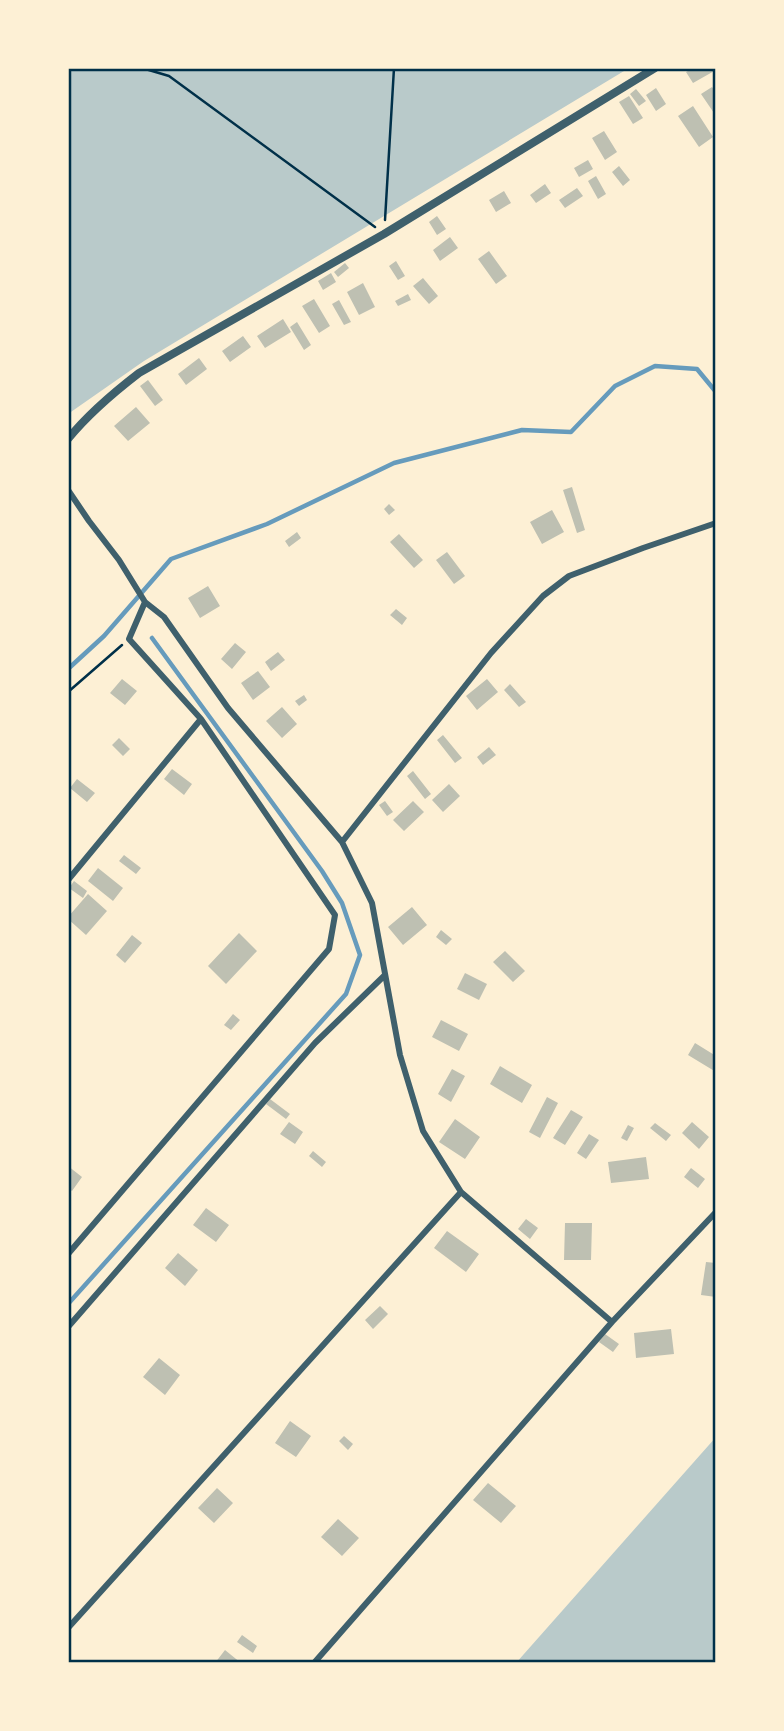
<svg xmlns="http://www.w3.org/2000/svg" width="784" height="1731" font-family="'Nunito Sans',sans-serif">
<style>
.green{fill:#b9caca}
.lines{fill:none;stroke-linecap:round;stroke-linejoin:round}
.stream{stroke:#669bbc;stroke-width:4.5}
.building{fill:#bec0b2}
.path{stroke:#003049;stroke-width:2.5}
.minor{stroke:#3f606c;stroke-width:6}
.tertiary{stroke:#3f606c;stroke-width:8}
.neatline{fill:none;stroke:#003049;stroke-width:2.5}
</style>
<rect width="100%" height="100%" fill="#fdf0d5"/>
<path class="green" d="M68 68H629L144 361 68 414Z
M716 1437V1663H516Z"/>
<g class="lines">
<path class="stream" d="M68 669 104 636 171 559 267 524 394 463 522 430 571 432 615 386 655 366 697 369 716 392
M68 1304 346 994 360 955 342 903 322 871 152 638"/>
</g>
<path class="building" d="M693 68H716V70L693 83 686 72Z
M712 87 716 92V116L701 94Z
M656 88 666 104 656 111 646 95Z
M636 89 646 101 639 106 630 94Z
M629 96 643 118 633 124 619 102Z
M693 106 713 137 699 147 678 116Z
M604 131 617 152 605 160 592 138Z
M588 160 593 169 579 177 574 168Z
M619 166 630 180 623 186 612 172Z
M596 176 606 194 598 199 588 181Z
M545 184 551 193 536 203 530 195Z
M577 188 583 196 565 208 559 200Z
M504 191 511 203 496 212 489 200Z
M437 216 446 229 437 235 429 222Z
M450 237 458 248 440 261 433 250Z
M489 251 507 276 496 284 478 259Z
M396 261 405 276 398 280 389 266Z
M345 263 349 268 338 277 334 272Z
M331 273 336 282 323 290 318 281Z
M423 278 438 296 429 304 413 286Z
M363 283 375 307 359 315 347 292Z
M408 294 411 300 398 306 395 301Z
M314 299 330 326 319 333 302 306Z
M339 300 351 322 344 325 332 304Z
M283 319 291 332 265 348 257 336Z
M297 322 311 345 304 350 290 327Z
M243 336 251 347 230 362 222 351Z
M199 358 207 369 186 385 178 374Z
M148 380 163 400 155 406 140 386Z
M136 407 150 423 128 441 114 426Z
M572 487 585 530 577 533 563 490Z
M389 504 395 510 389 515 384 509Z
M552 510 564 532 542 544 530 522Z
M297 532 301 538 289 547 285 541Z
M399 534 423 560 414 568 390 542Z
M447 552 465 576 454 584 436 560Z
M208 586 220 606 200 618 188 598Z
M396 609 407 618 402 625 390 615Z
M235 643 246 652 232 669 221 659Z
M278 652 285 660 271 671 265 662Z
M258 671 270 687 253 700 241 683Z
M122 679 137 691 125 705 110 693Z
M487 679 498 692 477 710 466 696Z
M510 684 526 702 519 707 504 690Z
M304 695 307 700 299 706 295 701Z
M282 707 297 724 282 738 266 721Z
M443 735 462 758 455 763 437 740Z
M119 738 130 749 123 756 112 745Z
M489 747 496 755 483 765 477 757Z
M172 769 192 784 184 795 164 779Z
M413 771 431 794 425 799 407 776Z
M77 779 95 793 87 802 70 788Z
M449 784 460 796 443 812 432 800Z
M385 801 393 812 387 816 379 805Z
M413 801 424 812 404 831 393 820Z
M124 855 141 868 136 874 119 861Z
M98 868 123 888 113 901 88 881Z
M74 881 87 891 83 898 69 888Z
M88 894 107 911 86 935 68 919V917Z
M412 907 427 925 403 945 388 927Z
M441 930 452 939 446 945 436 937Z
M239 933 257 951 226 984 208 966Z
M132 935 142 943 125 963 116 955Z
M505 951 525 971 513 982 493 962Z
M465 973 487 984 479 1000 457 989Z
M233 1014 240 1020 231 1030 224 1025Z
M441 1020 468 1034 459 1051 432 1037Z
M695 1043 716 1056V1072L688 1055Z
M500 1066 532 1085 522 1103 490 1084Z
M452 1069 465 1076 451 1102 438 1094Z
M547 1097 558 1103 540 1138 529 1132Z
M270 1099 290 1114 286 1119 266 1104Z
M571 1110 583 1117 565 1145 553 1138Z
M455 1119 480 1137 465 1159 439 1142Z
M289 1122 303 1132 295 1144 280 1134Z
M692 1122 709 1137 699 1149 682 1133Z
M655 1123 671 1135 666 1141 650 1128Z
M628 1125 634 1128 627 1141 621 1138Z
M589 1134 599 1140 586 1159 577 1153Z
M313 1151 326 1162 322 1167 309 1156Z
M646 1157 649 1179 611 1183 608 1162Z
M68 1166 82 1177 72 1191 68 1188Z
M691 1168 705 1179 698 1188 684 1177Z
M206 1208 229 1225 216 1242 193 1225Z
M526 1219 538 1228 530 1239 518 1229Z
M565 1223H592L591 1260H564Z
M447 1231 479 1254 466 1272 434 1248Z
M178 1253 198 1270 185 1286 165 1268Z
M706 1262 716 1263V1297L701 1295Z
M380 1306 388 1314 373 1329 365 1320Z
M671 1329 674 1354 636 1358 634 1333Z
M605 1334 619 1344 613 1352 599 1342Z
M159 1358 180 1375 165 1395 143 1377Z
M290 1421 311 1436 296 1457 275 1443Z
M344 1436 353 1444 348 1450 339 1441Z
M488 1483 516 1506 501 1523 473 1500Z
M217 1488 233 1503 214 1523 198 1508Z
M338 1519 359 1538 342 1556 321 1537Z
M242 1635 257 1646 253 1653 237 1642Z
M225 1650 241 1663H215Z"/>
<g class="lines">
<path class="path" d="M142 68 169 76 375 227
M385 220 394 68
M68 692 122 645"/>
<path class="minor" d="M68 490 89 521 119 560 145 602 164 617 228 708 342 842 372 903 400 1055 423 1131 461 1192 612 1322
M342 842 491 653 543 596 569 576 643 548 716 523
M68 880 201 719
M68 1254 329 949 335 915 201 719 129 639 145 602
M68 1327 315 1043 385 975
M68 1628 461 1192
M314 1663 612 1322 716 1212"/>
<path class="tertiary" d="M68 439C89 413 113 393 139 373L384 234 655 68"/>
</g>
<rect width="784" height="1731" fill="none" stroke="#fdf0d5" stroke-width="140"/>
<rect x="70" y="70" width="644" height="1591" class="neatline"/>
</svg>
